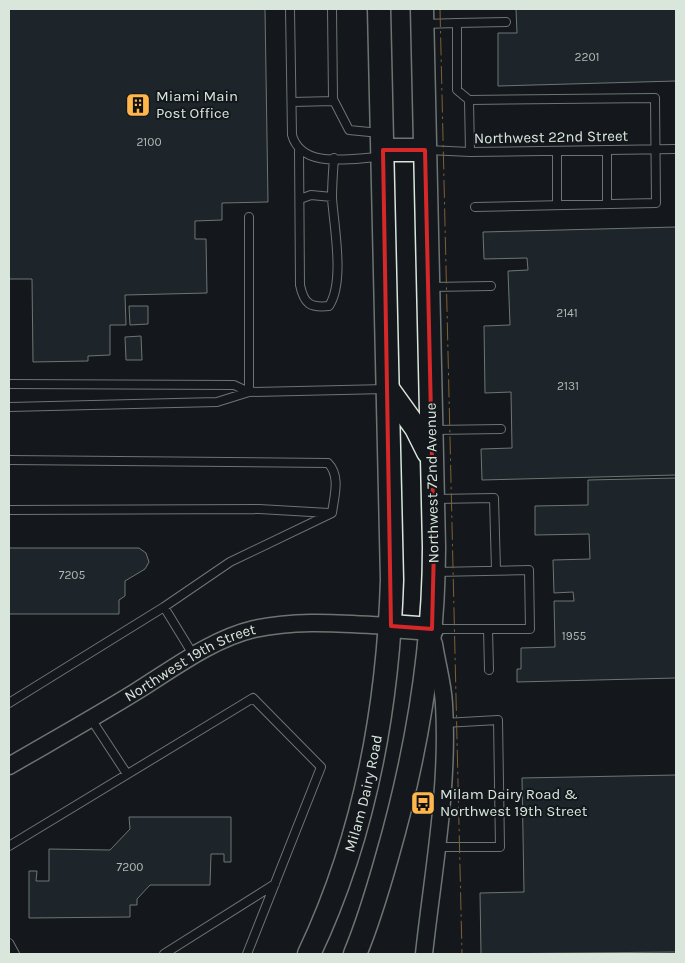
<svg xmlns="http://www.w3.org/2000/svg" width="685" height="963" font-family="Karla,sans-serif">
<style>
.building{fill:#2c363c;stroke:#d8e6dc}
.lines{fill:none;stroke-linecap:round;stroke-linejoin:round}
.lane-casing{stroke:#d8e6dc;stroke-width:10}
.street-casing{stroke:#d8e6dc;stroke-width:19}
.secondary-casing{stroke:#d8e6dc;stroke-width:25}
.lane{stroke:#14181c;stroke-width:8}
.street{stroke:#14181c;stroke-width:16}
.secondary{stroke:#14181c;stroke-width:22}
.power{stroke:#ffb74d;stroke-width:1;stroke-dasharray:18 4 2.5 4;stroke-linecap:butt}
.marked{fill:none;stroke:#d62828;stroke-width:4;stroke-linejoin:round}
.labels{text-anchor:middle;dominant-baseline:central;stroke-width:4;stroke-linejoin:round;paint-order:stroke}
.number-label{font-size:12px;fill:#adbab4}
.poi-label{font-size:15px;fill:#d8e6dc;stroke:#14181c;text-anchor:start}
.street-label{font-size:15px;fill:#d8e6dc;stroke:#14181c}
</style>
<rect width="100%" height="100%" fill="#14181c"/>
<path class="building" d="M9 9H265L268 202 222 203V220L195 221V239H206L207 293 125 295 126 325H110V355L88 356V361L33 362 32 279H9Z
M516 9H676V81L498 86V33H517Z
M676 227V475L482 480 481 449 512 448 511 392 485 393 484 326 510 325 508 271 528 270 527 258 484 259 483 232Z
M129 306H148V324L130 325Z
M141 336 142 360H126L125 337Z
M676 478V678L517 682V669H521V648L555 647 554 601H574L573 592 554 593 553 560 590 559 589 534 535 535V506L588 505V480Z
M9 548H139L146 553 149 562 145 569 125 581V596L119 600V614H9Z
M676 775V952L481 954 480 893 524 892 522 778Z
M129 817H231V862H224V854H211L210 885H150L137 899V905H130V917L29 918V871H37L36 881H49V849L110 850 130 829Z"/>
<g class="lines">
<defs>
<path id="lane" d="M290 9 292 135C302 170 352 158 379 157
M332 9 333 99 349 130 380 133
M424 24 457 23
M469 100 655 98 656 203 475 207
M292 102 334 101
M428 150 470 152 676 149
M299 151 300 285C304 304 310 308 329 306 345 282 334 227 332 198 332 185 333 171 334 158
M607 151V204
M470 152 469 100 457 90V23L506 22
M300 199 311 195 332 197
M557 205V151
M249 217V392
M431 287 491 286
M9 384 234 385 249 392
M9 407 217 402 249 392 386 389
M433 430 501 429
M9 460 328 463C341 476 334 497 332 513L230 562 164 607 9 703
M435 499 494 498 496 570
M9 510 259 509 329 513
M164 607 194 656
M434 629H530L529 570 435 572
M488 629 489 670
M91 719 127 774
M9 846 253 698 321 767 247 954
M438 847H500L498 720 444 723
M9 943 15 954
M164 954 275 884"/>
<g id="street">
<path id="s1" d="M9 766C52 741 95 717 137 691 174 668 212 639 254 629 300 619 345 624 391 626"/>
<path d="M424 954C433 871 449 788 444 704 443 684 437 664 434 644"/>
</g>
<g id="secondary">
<path d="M383 150H425"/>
<path d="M388 389 416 428 428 452"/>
<path d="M391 626 432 629"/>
<path id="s2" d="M309 954C365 836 388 710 392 580L379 9"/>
<path d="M355 954C368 923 378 889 387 857 416 756 434 652 434 547L422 9"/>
</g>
</defs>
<use href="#lane" class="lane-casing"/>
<use href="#street" class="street-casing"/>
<use href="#secondary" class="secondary-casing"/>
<use href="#lane" class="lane"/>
<use href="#street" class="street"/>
<use href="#secondary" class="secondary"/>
<path class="power" d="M440 9 462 954"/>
</g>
<path d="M0 0H685V963H0ZM383 150H425L434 547 432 629 391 626Z" fill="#14181c" fill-opacity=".55" fill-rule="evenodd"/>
<path class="marked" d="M383 150H425L434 547 432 629 391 626Z"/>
<defs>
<symbol id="building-square" viewBox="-11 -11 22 22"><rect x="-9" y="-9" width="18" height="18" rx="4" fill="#ffb74d" stroke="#14181c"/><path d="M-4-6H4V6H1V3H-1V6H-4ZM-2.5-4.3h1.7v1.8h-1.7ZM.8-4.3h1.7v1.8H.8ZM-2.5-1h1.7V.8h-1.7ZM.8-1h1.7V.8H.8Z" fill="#111"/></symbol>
<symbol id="bus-square" viewBox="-11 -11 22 22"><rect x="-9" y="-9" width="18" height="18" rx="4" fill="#ffb74d" stroke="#14181c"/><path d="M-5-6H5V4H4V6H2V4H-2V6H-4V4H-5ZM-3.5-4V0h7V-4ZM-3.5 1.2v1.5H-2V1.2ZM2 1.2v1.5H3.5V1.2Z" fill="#111"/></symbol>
</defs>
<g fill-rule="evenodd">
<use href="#building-square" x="124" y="91" width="28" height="28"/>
<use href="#bus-square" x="409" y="789" width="28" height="28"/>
</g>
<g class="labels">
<g class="number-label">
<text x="587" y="57">2201</text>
<text x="149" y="142">2100</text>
<text x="567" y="313">2141</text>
<text x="568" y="386">2131</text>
<text x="72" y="575">7205</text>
<text x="574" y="636">1955</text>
<text x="130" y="867">7200</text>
</g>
<g class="poi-label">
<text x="156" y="96">Miami Main<tspan x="156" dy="17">Post Office</tspan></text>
<text x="440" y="794">Milam Dairy Road &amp;<tspan x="440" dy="17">Northwest 19th Street</tspan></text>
</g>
<g class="street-label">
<text transform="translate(551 137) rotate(-1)">Northwest 22nd Street</text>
<text transform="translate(432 483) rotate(-91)">Northwest 72nd Avenue</text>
<text stroke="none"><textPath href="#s1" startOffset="209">Northwest 19th Street</textPath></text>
<text stroke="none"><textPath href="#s2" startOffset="170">Milam Dairy Road</textPath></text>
</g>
</g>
<rect width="685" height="963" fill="none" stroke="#d8e6dc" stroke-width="20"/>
</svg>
